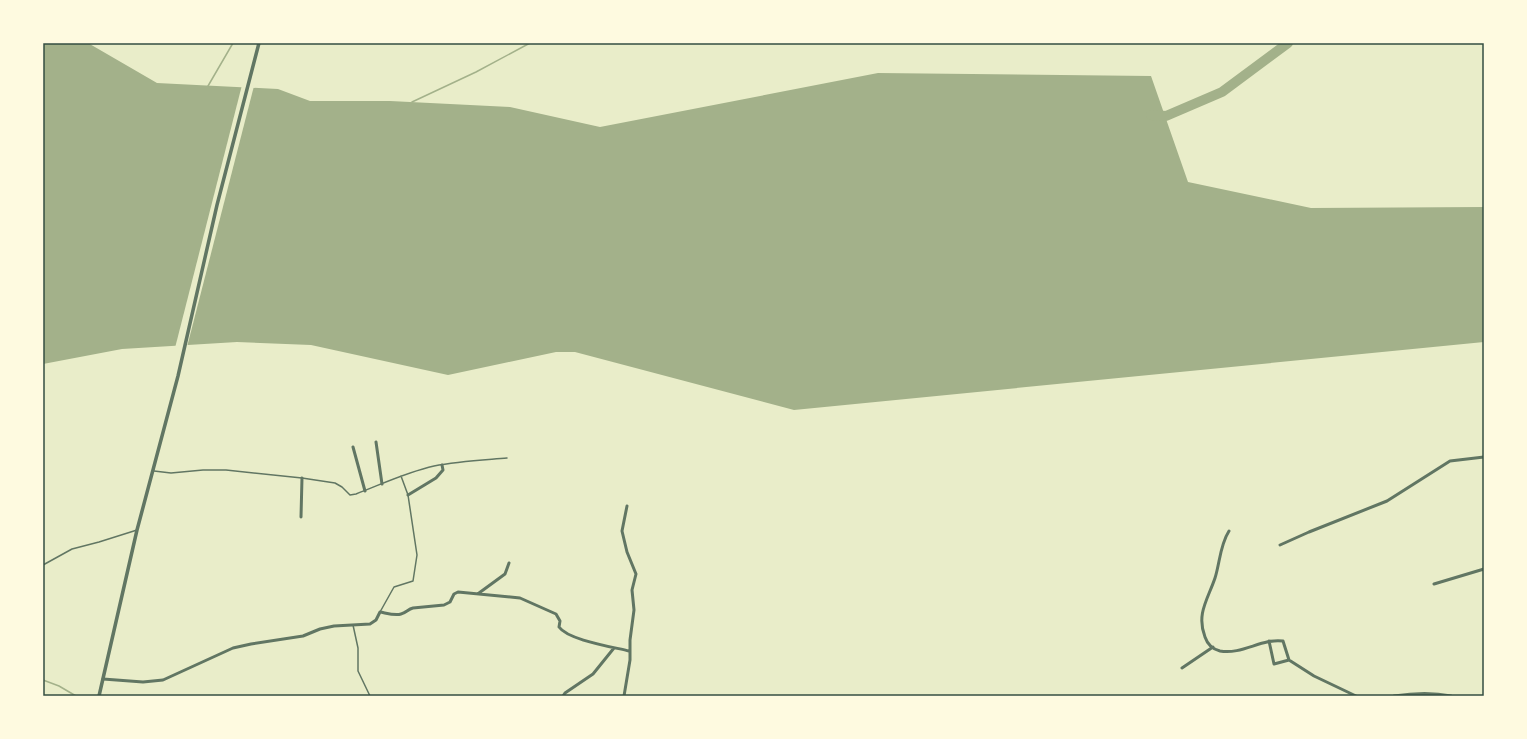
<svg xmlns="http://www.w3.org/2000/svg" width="1527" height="739" font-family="'Times New Roman',serif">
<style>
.water{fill:#a3b18a}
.pier{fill:#e9edc9}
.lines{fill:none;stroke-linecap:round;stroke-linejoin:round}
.stream{stroke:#a3b18a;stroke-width:1.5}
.river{stroke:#a3b18a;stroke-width:10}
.service{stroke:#617663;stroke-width:1.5}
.minor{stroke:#617663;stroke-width:3}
.tertiary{stroke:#617663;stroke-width:3.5}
.neatline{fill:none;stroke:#344e41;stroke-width:1.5}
</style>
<rect width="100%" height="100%" fill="#e9edc9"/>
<path class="water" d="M43 43H88L157 83 278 89 310 101H390L510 107 600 127 878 73 1151 76 1188 182 1311 208 1484 207V342L794 410 575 352H556L448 375 311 345 237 342 122 349 43 364Z"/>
<path class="pier" d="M242 85 254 86 187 347 175 348Z"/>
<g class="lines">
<path class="stream" d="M208 86 233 43
M412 102 476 72 530 43
M43 680 59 686 76 696"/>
<path class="river" d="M1151 115 1166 116 1222 92 1288 43"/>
<path class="service" d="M154 471 171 473 203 470H226L302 478 335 483 342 487 350 495 356 494C382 484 407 472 434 466 458 461 483 460 507 458
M43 565 72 549 99 542 137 530
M380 612 394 587 413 581 417 555 408 495 401 476
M353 625 358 648V671L370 696"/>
<path class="minor" d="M376 442 382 484
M353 447 365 491
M408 495 436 478 443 470 442 465
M301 517 302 478
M1229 531C1220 545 1220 562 1215 578 1208 599 1196 614 1205 637 1207 643 1212 649 1220 651 1242 655 1262 638 1283 641L1289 660 1314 676 1356 696
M1280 545 1309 532 1387 501 1450 461 1484 457
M1434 584 1484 569
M479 593 505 574 509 563
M1269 641 1274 664 1289 660
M1182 668 1213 647
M103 679 143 682 163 680 233 648 251 644 303 636 320 629 334 626 370 624 376 620 380 612C386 613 395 616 401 614 406 613 408 609 413 608L444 605 450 602 454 594 458 592 520 598 556 614 560 621 559 627C568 640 613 647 629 651
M563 696 565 693 593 674 614 648
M624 696 630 660V640L634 610 632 590 636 574 627 552 622 531 627 506
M1394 696C1413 693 1432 692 1451 696"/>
<path class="tertiary" d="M99 696 137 530 178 376 217 205 259 43"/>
</g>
<rect width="1527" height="739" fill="none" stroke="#fefae0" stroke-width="88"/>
<rect x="44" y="44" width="1439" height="651" class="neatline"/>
</svg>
